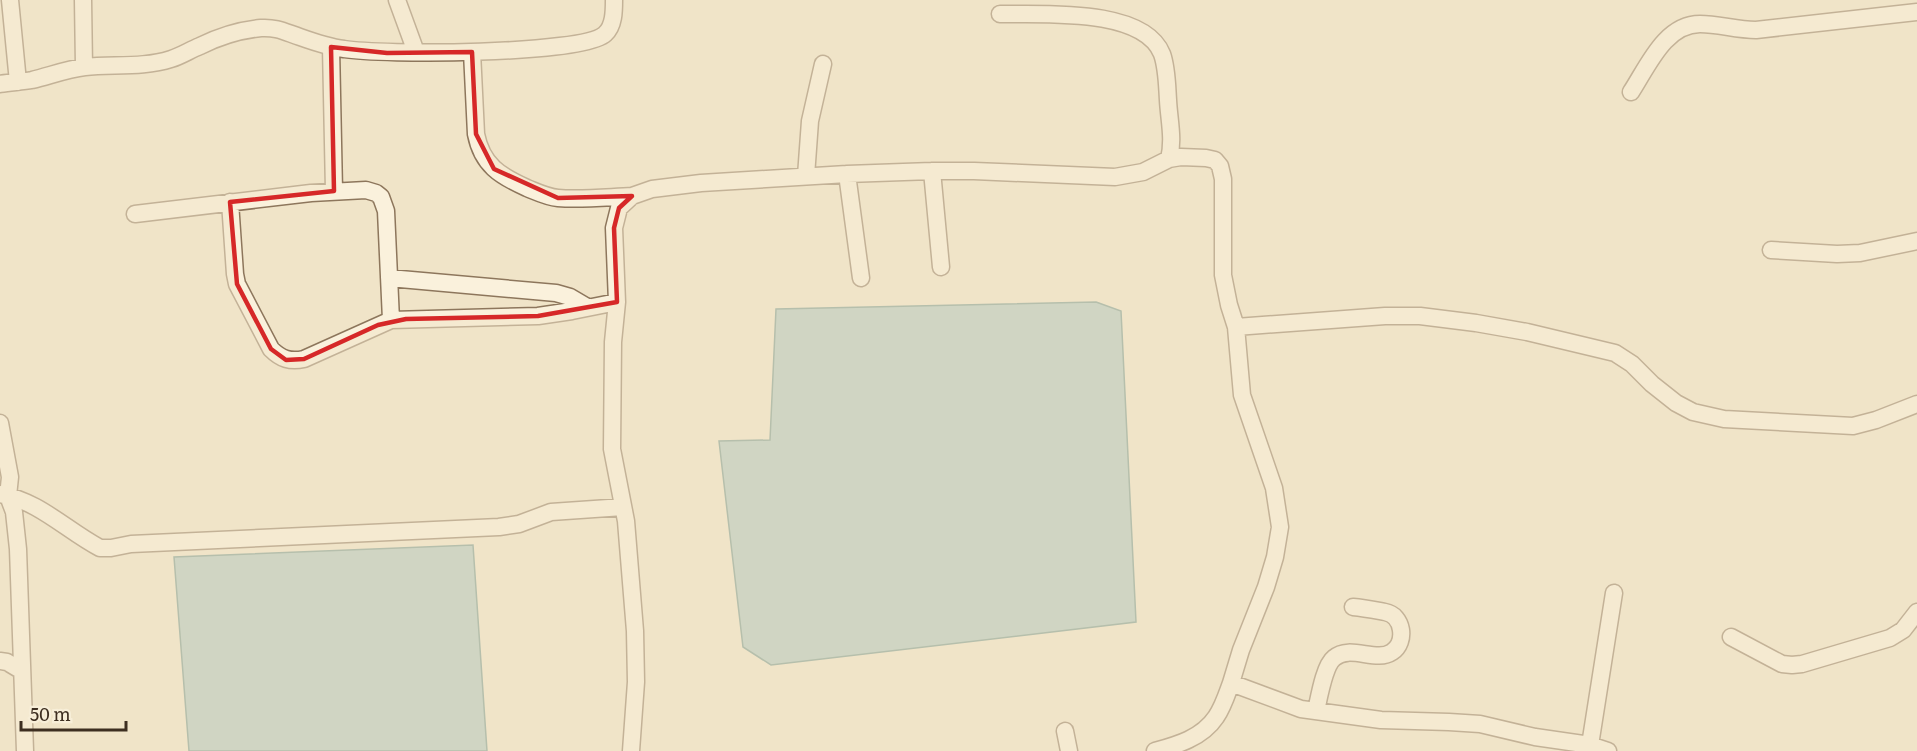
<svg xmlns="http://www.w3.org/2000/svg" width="1917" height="751" font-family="Literata,serif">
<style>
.water{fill:#a9c4bc;stroke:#6f938a;stroke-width:1.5}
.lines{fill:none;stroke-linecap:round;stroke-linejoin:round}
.minor-casing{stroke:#8d765c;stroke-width:19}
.minor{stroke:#faf1dc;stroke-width:16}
.marked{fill:none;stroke:#d62828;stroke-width:4.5;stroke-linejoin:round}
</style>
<rect width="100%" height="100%" fill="#f0e4c8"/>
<path class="water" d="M1096 302 1121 311 1136 622 771 665 743 647 719 441 770 440 776 309Z
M473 545 487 751H189L174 557Z"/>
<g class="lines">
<defs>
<path id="minor" d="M10 0 18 82
M83 0 84 67
M397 0 416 52
M1000 14C1041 15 1143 7 1162 54 1167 68 1167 85 1168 100 1169 120 1174 139 1169 159
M331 47 334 191
M472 52 476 134C482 165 500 176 527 188 537 192 547 197 558 198 582 200 608 197 632 196
M0 84C10 82 21 82 32 80 49 76 67 69 85 67 113 64 143 68 171 59 181 56 190 50 200 46 218 37 240 30 261 28 277 27 285 32 300 37 314 42 328 47 344 49 380 55 583 55 605 34 614 26 614 11 614 0
M1631 92C1648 66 1665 24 1700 24 1719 24 1736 30 1756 30L1917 12
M932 171 941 267
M847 174 861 278
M806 176 810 121 823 64
M230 202 235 274 237 284 271 349C281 359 290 362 304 359L391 320 538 316 572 311 617 302
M135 214 311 193 366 190 376 193 381 197 386 211 391 320
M1771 250 1837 254 1860 253 1917 241
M389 278 556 293 570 297 587 307
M1236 327 1385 316H1420L1476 323 1527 332 1615 353 1632 364 1652 384 1676 403 1693 412 1724 419 1853 426 1876 420 1917 404
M0 423 10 477 8 496 14 512 18 549 25 751
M0 494C39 501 66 530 100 548H111L131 544 499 527 519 524 551 512 623 507
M1731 637 1782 664 1792 665 1802 664 1890 638 1903 630 1917 612
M0 661 7 662 22 671
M1316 711C1319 698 1324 666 1334 658 1350 644 1376 663 1392 652 1407 642 1403 615 1385 612 1374 610 1364 608 1353 607
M1065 731 1069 751
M1590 745 1614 593
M631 751 636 682 635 631 626 521 612 449 613 342 617 302 614 228 619 208 632 196 652 189 701 183 847 174 932 171H974L1115 177 1143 172 1169 159 1181 157 1206 158 1215 160 1220 166 1223 179V275L1229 305 1236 327 1242 395 1274 488 1280 527 1275 557 1266 587 1241 650 1231 683 1301 709 1381 720 1449 722 1480 724 1535 737 1590 745 1608 751
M1155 751C1177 745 1202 738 1216 717 1223 707 1227 694 1231 683"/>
</defs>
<use href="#minor" class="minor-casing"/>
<use href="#minor" class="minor"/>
</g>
<path d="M0 0H1917V751H0ZM331 47 387 53 472 52 476 134 494 169 558 198 632 196 619 208 614 228 617 302 538 316 406 319 378 325 304 359 286 360 271 349 237 284 230 202 334 191Z" fill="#f0e4c8" fill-opacity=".55" fill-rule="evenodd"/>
<path class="marked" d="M331 47 387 53 472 52 476 134 494 169 558 198 632 196 619 208 614 228 617 302 538 316 406 319 378 325 304 359 286 360 271 349 237 284 230 202 334 191Z"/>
<path d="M21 721v9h105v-9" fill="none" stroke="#3d2e20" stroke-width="3"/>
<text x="30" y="721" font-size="18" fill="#3d2e20" stroke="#f7eed8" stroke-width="4.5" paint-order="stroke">50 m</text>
</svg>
